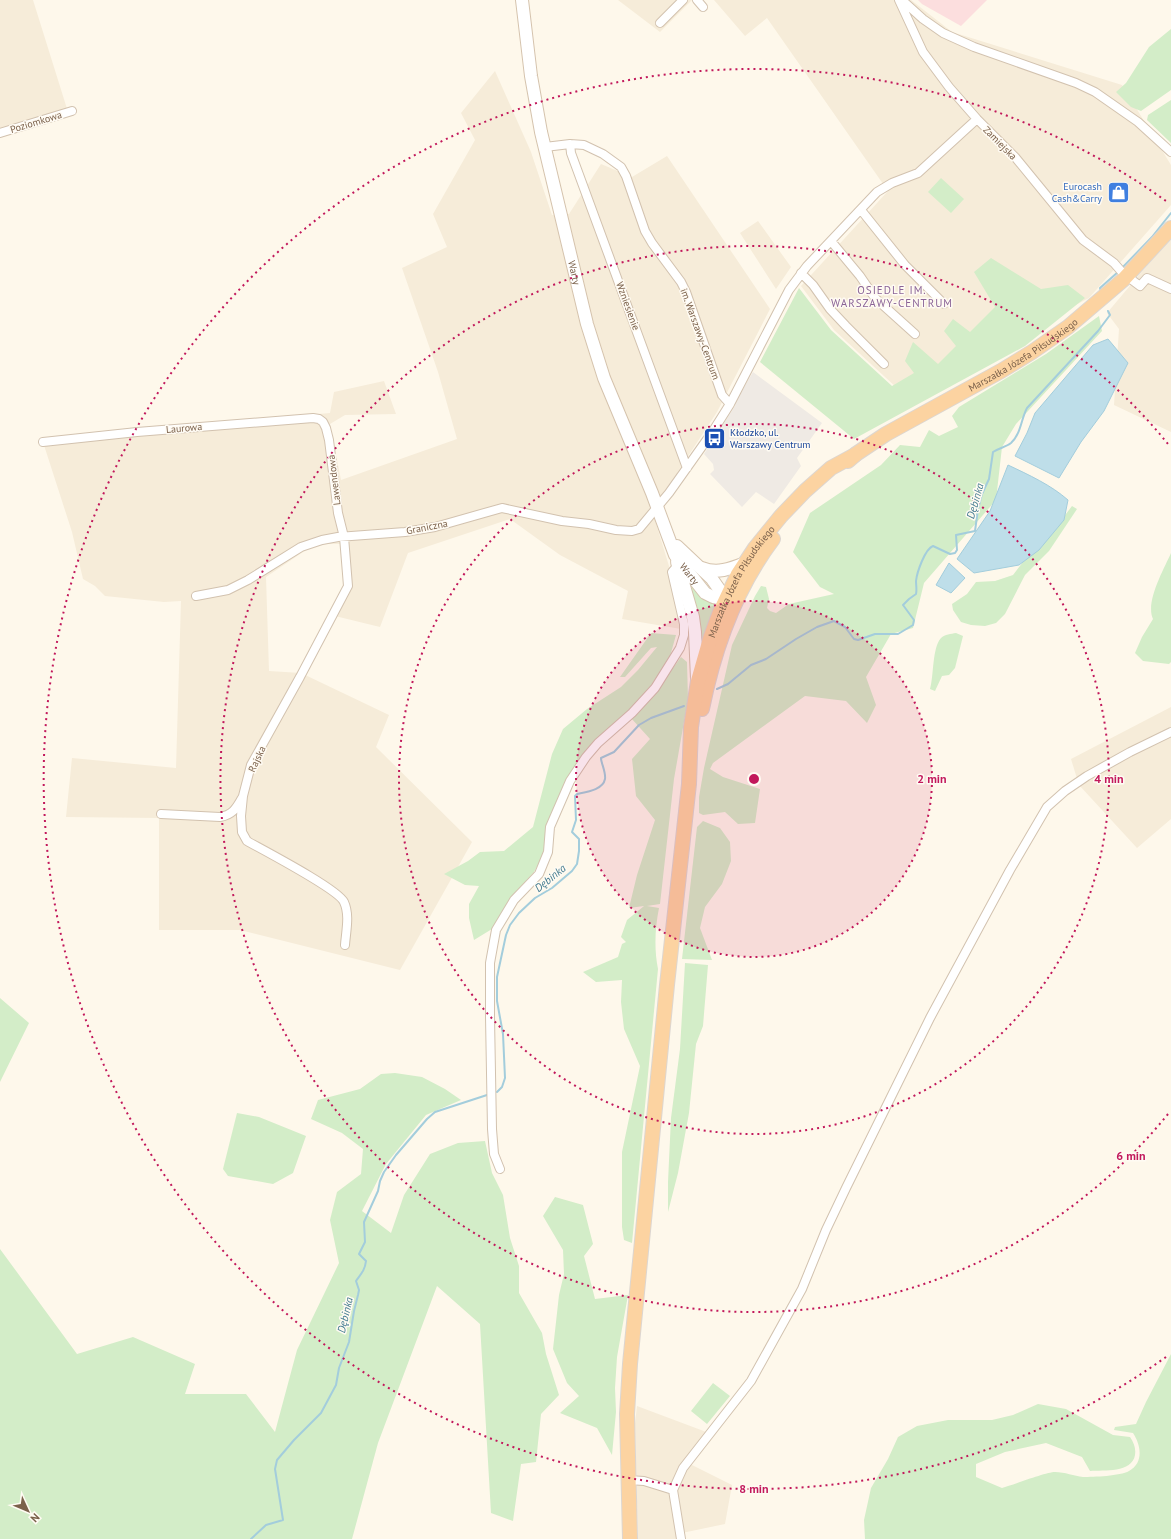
<svg xmlns="http://www.w3.org/2000/svg" width="1171" height="1539" font-family="'PT Sans',sans-serif">
<style>
.residential{fill:#f6ecd9}
.industrial{fill:#efeae4}
.medical{fill:#fcdede}
.green{fill:#d3edc8}
.water{fill:#bedee9;stroke:#a3cddc}
.lines{fill:none;stroke-linecap:round;stroke-linejoin:round}
.stream{stroke:#a3cddc;stroke-width:2}
.minor-casing{stroke:#d2c2af;stroke-width:10}
.secondary-casing{stroke:#d5c3ad;stroke-width:14}
.trunk-casing{stroke:#ddd6d0;stroke-width:16}
.minor{stroke:#fff;stroke-width:8}
.secondary{stroke:#fff;stroke-width:12}
.trunk{stroke:#fcd3a1;stroke-width:14}
.ring{fill:none;stroke:#c2185b;stroke-width:2;stroke-dasharray:2 4}
.labels{text-anchor:middle;dominant-baseline:central;stroke-width:3;stroke-linejoin:round;paint-order:stroke}
.street-label{font-size:10px;fill:#7b614b;stroke:#fffbf3}
.shop-label{font-size:10px;fill:#366cbe;stroke:#fffbf3;text-anchor:end}
.transit-label{font-size:10px;fill:#164399;stroke:#fffbf3;text-anchor:start}
.neighbourhood-label{font-size:11px;letter-spacing:1px;fill:#8b6497;stroke:#fffbf3}
.water-label{font-size:11px;font-style:italic;fill:#437b90;stroke:#fffbf3}
.centre{fill:#c2185b;stroke:#fffbf3;stroke-width:2}
.ring-label{font-size:12px;text-anchor:middle;font-weight:bold;fill:#c2185b;stroke:#fffbf3;stroke-width:3;stroke-linejoin:round;paint-order:stroke}
</style>
<rect width="100%" height="100%" fill="#fef8eb"/>
<path class="residential" d="M0 0H33L68 112 0 130Z
M618 0H692L660 32Z
M714 0H911L952 32 1122 85 1171 165V205L1089 298 1022 332 910 400 834 330 801 286 888 191 767 18 745 36Z
M495 71 531 152 552 215 569 214 601 164 632 177 667 156 770 309 717 412 677 473 674 494 654 517 669 566 681 616V629L622 619 628 591 560 555 510 519 408 553 380 627 335 616 345 582 340 544H315L266 577 269 671 301 673 389 715 376 747 472 842 400 970 240 930H159V818L66 817 72 758 176 768 181 601 164 602 105 596 95 586 83 579 72 532 42 439 330 413 334 392 384 381 396 414 345 415 330 424 341 480 457 439 438 372 402 268 447 247 433 214 475 140 461 113Z
M758 221 791 267 776 289 740 233Z
M1171 237V432L1114 405 1119 329 1107 313Z
M1171 707V819L1137 848 1079 785 1071 759Z
M637 1406 709 1433 688 1463 732 1485 725 1524 682 1533V1539H638L635 1423Z"/>
<path class="industrial" d="M753 372 822 423 797 458 801 466 774 504 756 492 742 507 710 474 714 470 713 464 704 454 735 406 736 401Z"/>
<path class="medical" d="M918 0H987L961 26 922 4Z"/>
<path class="green" d="M1171 29V90L1141 111 1131 107 1116 92 1126 83 1149 47Z
M1171 100V143L1147 120 1148 115Z
M941 178 964 199 951 213 928 192Z
M991 258 1041 289 1068 285 1085 298 1025 346 854 439 760 362 799 288 831 330 892 386 914 373 905 361 913 342 938 364 956 346 944 331 953 319 970 332 995 307 974 272Z
M1099 316 1102 331 1016 424 1002 447 996 500 924 583 913 628 891 634 866 677 876 705 867 723 846 701 805 696 713 763 710 769 723 777 760 789 755 823 738 824 725 812 703 815 699 813V797L704 768 732 645 755 596 761 586 766 587 769 599 767 608 770 611 776 613 789 604 834 594 820 587 793 552 810 513 881 465 900 445 920 447 929 430 939 436 958 427 952 416 959 407 1046 354Z
M1072 506 1077 509 1049 551 1025 575 1005 614 996 623 985 626 971 625 961 622 953 610 952 604 967 594 976 582 995 581 1013 575 1023 562 1050 535Z
M1171 553V662L1169 664 1143 661 1135 653 1142 637 1153 619C1145 602 1164 569 1171 553Z
M681 565 720 602 698 665Z
M651 633 676 635 669 660 652 685 630 711 582 756 544 853 534 872 511 897 492 929 474 940 469 918V904L479 886 465 885 444 874 468 861 480 852 504 851 533 827 552 754 563 729 587 709 621 687 638 670 657 647 651 648 625 677H620Z
M956 633 963 636 955 668 949 675 942 676 935 691 930 689C934 676 932 648 941 638 945 634 951 634 956 633Z
M681 657 687 662 688 699 674 779 660 904 647 906 659 908C655 928 654 949 658 969L632 1243 624 1240 622 1227V1152L640 1066 624 1029 621 1002 622 980 596 982 583 972 618 957 622 944 626 942 621 937 627 920 644 906 629 908 637 875 655 820 636 796 632 759 650 739 631 718 658 689Z
M703 821 720 828 730 842 731 861 722 884 705 907 700 928 712 960 682 959 697 827Z
M685 963 708 965 703 1026 696 1044 689 1113 678 1173 668 1212V1182L671 1118 680 1049Z
M0 998 29 1023 0 1082Z
M395 1073 422 1077 445 1089 461 1100 426 1115 386 1164 362 1211 391 1233 404 1195 430 1154 458 1143 485 1141 492 1173 503 1195 510 1238 519 1266V1293L542 1333 546 1354 559 1395 541 1414 536 1462 521 1464 513 1521 491 1513 480 1324 437 1286 378 1443 352 1539H0V1249L77 1354 133 1337 195 1364 185 1394H246L275 1432 297 1350 339 1263 330 1220 337 1192 361 1174 363 1149 342 1133 311 1119 318 1100 360 1089 381 1074Z
M237 1113 259 1117 306 1136 293 1173 273 1184 228 1176 223 1169Z
M555 1197 583 1205 593 1244 584 1256 595 1299 628 1295 617 1357 615 1388 616 1412 612 1455 597 1428 560 1413 579 1396 567 1383 553 1349 559 1295 564 1274 563 1250 543 1216Z
M1171 1354V1539H865L864 1520 871 1488 888 1459 898 1437 917 1426 948 1420H992L1013 1415 1038 1404 1066 1409 1113 1435 1130 1437C1134 1443 1136 1448 1135 1455 1132 1473 1104 1470 1090 1471L1082 1457 1046 1443 1005 1452 976 1464V1477L1002 1488C1013 1485 1046 1472 1055 1472 1065 1472 1074 1476 1083 1477 1094 1477 1120 1476 1129 1471 1144 1463 1141 1445 1133 1433L1114 1430 1115 1427 1136 1424 1146 1402Z
M713 1383 730 1396 707 1424 691 1411Z"/>
<path class="water" d="M1108 339 1128 363 1104 411 1081 442 1059 478 1015 456 1027 433 1035 413 1093 345Z
M1008 465C1029 475 1051 485 1068 500L1064 520 1039 550 1019 565 974 573 957 559 990 511Z
M949 563 965 578 951 593 936 585Z"/>
<g class="lines">
<path class="stream" d="M1122 268 1152 237 1171 213
M1101 292 1100 288 1118 272
M717 689 728 684 751 665 766 659 796 639 817 627 834 621 845 627 854 639 858 640 875 634H898L913 625 914 620 903 605 909 599 916 594C917 590 916 585 916 581 917 572 925 549 933 546L950 554 955 553 957 550 956 535 975 531 978 509 982 494 989 479 993 452C999 448 1006 447 1011 443 1021 434 1021 419 1027 408L1098 331 1110 315 1108 311
M497 1092 502 1087 505 1078 503 1034 497 1001V977L506 935 510 925 519 913 535 898 552 888 572 871 577 864 579 851V839L572 832 576 820 575 796 577 794C586 792 603 790 605 779 606 773 602 765 601 759V758L614 752 639 725 651 718 684 706
M251 1539 266 1525 283 1520 275 1469 277 1460 294 1440 321 1413 336 1385 339 1368 349 1342 354 1311 358 1295 359 1290 356 1281C361 1274 365 1270 366 1261L359 1254 365 1242 364 1222 378 1191 380 1181 384 1172 396 1155 427 1119 435 1112 487 1095"/>
<defs>
<path id="minor" d="M697 0 703 7
M899 0 923 52 949 87 977 119 1015 157 1083 240 1114 263 1121 271
M902 0 923 19 943 33 974 47 1076 83 1095 92 1138 122 1171 152
M660 23 683 0
M0 133 72 111
M570 144 571 153 687 468
M545 147 570 144 584 145 603 154 621 167 626 176 645 231 652 243 681 282 686 292 722 395 730 404
M861 210 905 265 944 304
M831 241 860 276 875 298 915 334
M801 273 813 285 830 309 846 326 884 364
M1132 280 1140 286 1147 278 1171 289
M43 442 137 432 313 418 319 419 323 422 326 428 329 440 338 513 344 537 348 586 300 677 251 765 243 796 241 816 242 832 247 841C263 850 338 889 344 902 350 915 346 931 345 945
M196 596 228 590 248 580 301 547 322 540 338 537 405 532 435 527 502 508 562 521 589 524 616 530 632 531 639 529 669 493 713 431 730 404 789 290 807 266 877 192 892 183 918 173 977 119
M161 814 220 817C232 815 236 809 242 798
M500 1169 494 1154 492 1129 490 1017V963L496 930 514 900 539 874 548 852 550 827 570 781 586 757 598 743 632 713 655 688 680 648 684 635V624L672 572 678 565
M628 1480 644 1481 673 1490 681 1539
M673 1490 683 1468 751 1381 802 1289 826 1230 846 1188 930 1018 1010 870 1047 807 1065 791 1087 776 1130 752 1171 732"/>
<g id="secondary">
<path id="s1" d="M522 0 531 76 541 132 587 324 604 378 652 493 675 555 705 593 713 597 726 599 735 603"/>
<path d="M677 546 712 579 726 599"/>
<path d="M677 562 693 617 695 632 697 679"/>
<path d="M702 568C717 574 730 569 745 563"/>
</g>
<g id="trunk">
<path id="s2" d="M848 461 856 454 886 434 1001 371 1032 352 1068 327 1123 280 1171 228"/>
<path d="M702 709C714 649 736 588 773 539"/>
<path id="s3" d="M630 1539 627 1414 630 1364 667 985 689 784 691 727 698 681 710 639 720 612 738 574 755 548 781 516 805 491 831 468 855 455"/>
</g>
</defs>
<use href="#minor" class="minor-casing"/>
<use href="#secondary" class="secondary-casing"/>
<use href="#trunk" class="trunk-casing"/>
<use href="#minor" class="minor"/>
<use href="#secondary" class="secondary"/>
<use href="#trunk" class="trunk"/>
</g>
<circle cx="754" cy="779" r="178" fill="#c2185b" fill-opacity=".12"/>
<g class="ring">
<circle cx="754" cy="779" r="178"/>
<circle cx="754" cy="779" r="355"/>
<path d="M1168 1114A533 533 0 1 1 1168 444"/>
<path d="M1166 1357A710 710 0 1 1 1166 201"/>
</g>
<defs>
<symbol id="shop-square" viewBox="-11 -11 22 22"><rect x="-9" y="-9" width="18" height="18" rx="4" fill="#3f7fe0" stroke="#fffbf3"/><path d="M-5-2.5h2.3a2.7 3.5 0 0 1 5.4 0H5L5.5 6h-11ZM-1.5-2.5h3a1.5 2.3 0 0 0-3 0Z" fill="#fff"/></symbol>
<symbol id="bus-square" viewBox="-11 -11 22 22"><rect x="-9" y="-9" width="18" height="18" rx="4" fill="#1a4fb4" stroke="#fffbf3"/><path d="M-5-6H5V4H4V6H2V4H-2V6H-4V4H-5ZM-3.5-4V0h7V-4ZM-3.5 1.2v1.5H-2V1.2ZM2 1.2v1.5H3.5V1.2Z" fill="#fff"/></symbol>
</defs>
<g fill-rule="evenodd">
<use href="#shop-square" x="1106" y="180" width="25" height="25"/>
<use href="#bus-square" x="702" y="426" width="25" height="25"/>
</g>
<g class="labels">
<g class="street-label">
<text transform="translate(36 122) rotate(-17)">Poziomkowa</text>
<text transform="translate(1000 143) rotate(45)">Zamiejska</text>
<text stroke="none"><textPath href="#s1" startOffset="278">Warty</textPath></text>
<text transform="translate(628 306) rotate(70)">Wzniesienie</text>
<text transform="translate(700 334) rotate(70)">im. Warszawy-Centrum</text>
<text stroke="none"><textPath href="#s2" startOffset="205">Marszałka Józefa Piłsudskiego</textPath></text>
<text transform="translate(184 428) rotate(-5)">Laurowa</text>
<text transform="translate(334 480) rotate(-97)">Lawendowa</text>
<text transform="translate(427 527) rotate(-11)">Graniczna</text>
<text stroke="none"><textPath href="#s1" startOffset="602">Warty</textPath></text>
<text stroke="none"><textPath href="#s3" startOffset="971">Marszałka Józefa Piłsudskiego</textPath></text>
<text transform="translate(257 759) rotate(-65)">Rajska</text>
</g>
<g class="shop-label">
<text x="1102" y="186">Eurocash<tspan x="1102" dy="12">Cash&amp;Carry</tspan></text>
</g>
<g class="transit-label">
<text x="730" y="432">Kłodzko, ul.<tspan x="730" dy="12">Warszawy Centrum</tspan></text>
</g>
<g class="neighbourhood-label">
<text x="892" y="290">OSIEDLE IM.<tspan x="892" dy="13">WARSZAWY-CENTRUM</tspan></text>
</g>
<g class="water-label">
<text transform="translate(975 501) rotate(-74)">Dębinka</text>
<text transform="translate(550 878) rotate(-39)">Dębinka</text>
<text transform="translate(345 1315) rotate(-77)">Dębinka</text>
</g>
</g>
<circle cx="754" cy="779" r="6" class="centre"/>
<g class="ring-label">
<text x="932" y="783">2 min</text>
<text x="1109" y="783">4 min</text>
<text x="1131" y="1160">6 min</text>
<text x="754" y="1493">8 min</text>
</g>
<g transform="translate(28 1511) rotate(134)" stroke="#fffbf3" stroke-width="3" paint-order="stroke">
<path d="M0-3L7 15L0 10L-7 15Z" fill="#7b614b"/>
<text y="-6" font-size="11" font-weight="bold" text-anchor="middle" fill="#7b614b">N</text>
</g>
</svg>
